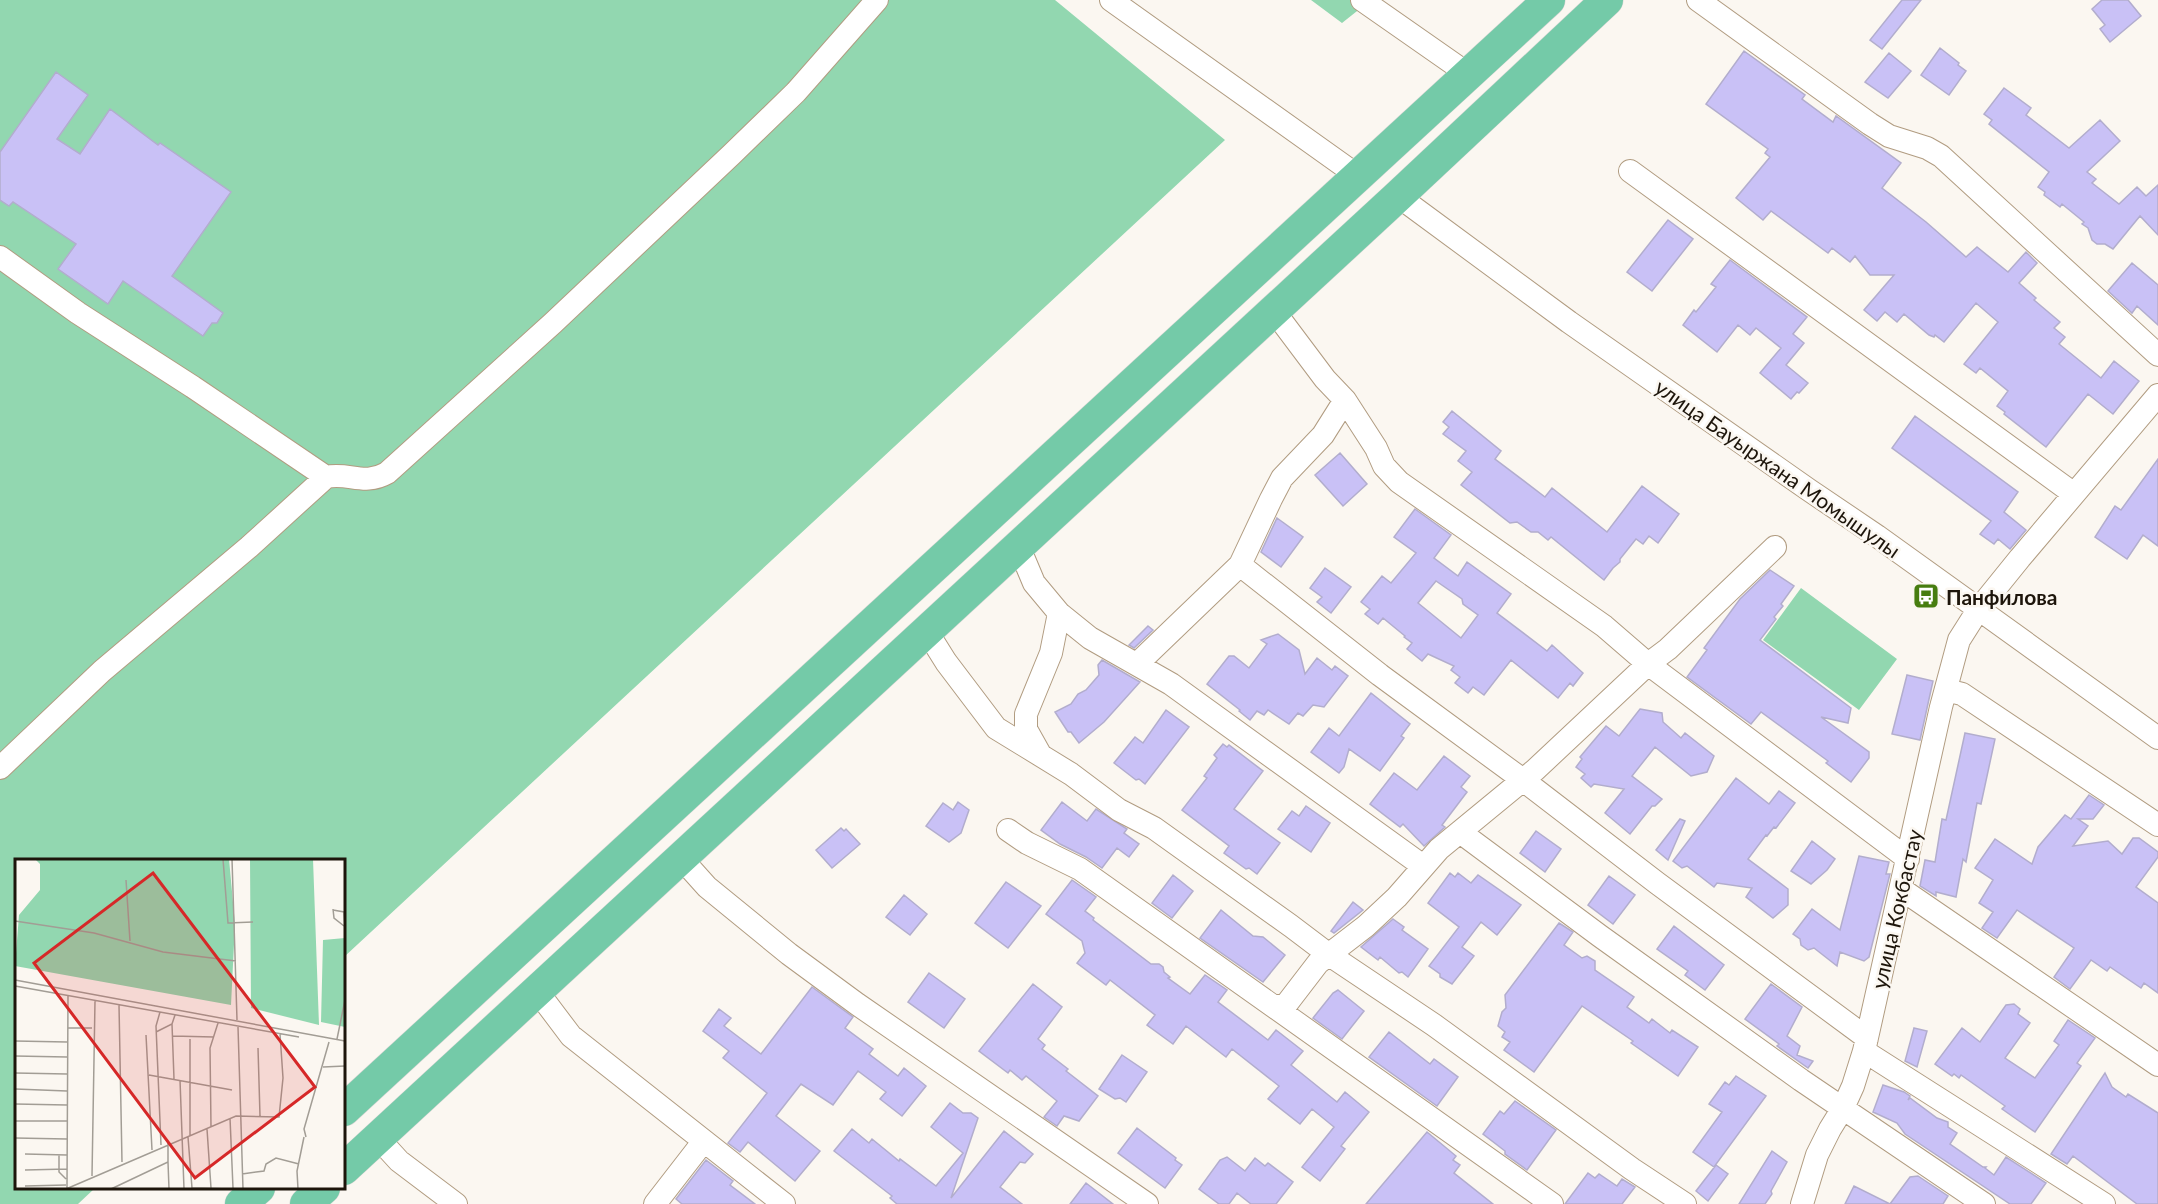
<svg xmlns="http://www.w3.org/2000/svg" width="2158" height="1204" font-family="Lato,sans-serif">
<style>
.green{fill:#92d7b0}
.building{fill:#c9c1f6;stroke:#b2adcd;stroke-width:1.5;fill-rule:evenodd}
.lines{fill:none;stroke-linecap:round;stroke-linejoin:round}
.minor-casing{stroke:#b19c81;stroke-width:24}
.highway-casing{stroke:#d6d5d3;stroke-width:33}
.minor{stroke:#fff;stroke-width:22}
.highway{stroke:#74caa8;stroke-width:32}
.labels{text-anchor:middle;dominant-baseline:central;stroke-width:5;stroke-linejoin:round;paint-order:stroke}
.street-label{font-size:21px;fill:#1d150b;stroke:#fbf7f1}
.poi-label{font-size:21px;font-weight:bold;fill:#1d150b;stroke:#fbf7f1;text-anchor:start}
.inset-road{fill:none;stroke:#a29d95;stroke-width:1.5}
.view{fill:#d62828;fill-opacity:0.15;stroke:#d62828;stroke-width:3}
.inset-edge{fill:none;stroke:#1d150b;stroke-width:3}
</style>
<rect width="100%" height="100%" fill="#fbf7f1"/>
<path class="green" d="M0 0H1055L1225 140 344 957V860H16V1188H95L78 1204H0Z
M1311 0H1371L1342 23Z
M1801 588 1897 659 1859 710 1763 640Z"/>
<path class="building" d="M1902 0H1921L1882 49 1870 40Z
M2102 0H2128L2141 16 2110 42 2100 29 2105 25 2092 9Z
M1940 48 1959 63 1958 65 1966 71 1949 95 1921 75Z
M1744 51 1805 95 1802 99 1833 122 1836 116 1901 163 1882 188 1926 222 1966 257 1977 247 2008 272 2026 252 2037 263 2019 283 2036 298 2034 300 2060 322 2054 328 2065 337 2059 344 2101 378 2114 361 2139 381 2113 414 2088 394 2046 447 2004 414 2005 412 1997 406 2008 391 1980 368 1976 373 1964 364 1998 322 1976 303 1944 342 1935 335 1934 337 1929 335 1904 314 1897 322 1885 312 1877 321 1864 310 1894 275H1870L1855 256 1850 262 1832 248 1828 253 1771 211 1763 220 1736 198 1770 157 1765 153 1768 149 1706 104Z
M1889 53 1911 71 1888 98 1865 82Z
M56 72 88 95 57 139 80 154 110 109 158 145 160 143 231 192 172 276 223 313 217 323H212L203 336 123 281 108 304 58 269 76 244 13 202 9 206 0 200V152Z
M2004 88 2031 108 2026 115 2069 148 2100 120 2120 141 2087 172 2096 179 2092 183 2119 204 2137 187 2146 196 2158 185V235L2140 216 2113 249 2105 244H2097L2092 240 2088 228 2082 224 2084 222 2062 204 2060 207 2044 195 2045 192 2038 187 2049 172 1989 124 1992 120 1984 114Z
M1668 220 1693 239 1652 291 1627 272Z
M1730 260 1807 317 1793 334 1804 343 1786 365 1808 383 1799 393 1797 392 1791 399 1760 373 1781 348 1756 328 1750 335 1738 325 1717 352 1683 325 1694 310 1696 312 1716 287 1711 284Z
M2132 263 2158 285V325L2137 306 2132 313 2108 291Z
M1452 411 1501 451 1495 459 1545 497 1552 488 1607 532 1642 486 1679 514 1658 543 1649 536 1643 544 1636 539 1620 559V562L1613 568 1604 580 1551 537 1548 540 1538 532H1531L1517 522 1510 523 1461 485 1472 472 1458 461 1466 451 1443 434 1449 427 1443 422Z
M1915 416 2018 492 2004 512 2026 530 2010 549 1998 539 1994 544 1980 534 1991 521 1892 448Z
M1340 453 1367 484 1343 506 1315 475Z
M2158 459V546L2143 535 2127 559 2095 537 2115 506 2121 510Z
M1415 509 1451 535 1434 558 1458 576 1467 562 1511 594 1497 613 1547 651 1552 645 1583 673 1573 686 1570 683 1558 698 1511 660 1484 695 1473 687 1468 693 1455 683 1460 677 1451 670 1454 666 1428 654 1422 661 1407 649 1412 643 1404 637 1405 636 1383 618 1378 624 1365 614 1370 609 1361 602 1382 576 1391 583 1416 553 1394 537ZM1436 581 1462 599 1463 604 1478 615 1461 638 1418 603Z
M1277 518 1303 537 1281 567 1261 552Z
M1325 568 1351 587 1331 613 1317 602 1322 597 1310 588Z
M1770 570 1794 586 1781 604 1783 606 1774 617 1776 619 1760 640 1851 708 1848 723 1821 717 1869 752V758L1851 782 1826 763 1828 761 1761 712 1751 724 1687 677 1707 650 1704 648 1740 599Z
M1148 626 1153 630 1134 648 1129 645Z
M1278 634 1299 650 1305 674 1317 658 1332 670 1335 666 1348 676 1324 707 1313 705 1303 716 1298 713 1289 724 1268 710 1264 715 1257 711 1250 720 1239 711 1240 710 1207 684 1229 656H1234L1249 668 1267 644 1261 640Z
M1102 660 1140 682 1104 722 1079 743 1071 732H1068L1055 712 1071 704 1078 694 1086 690 1099 675 1098 665Z
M1907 675 1933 681 1920 740 1892 734Z
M1371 693 1410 724 1401 736 1404 738 1380 771 1349 749 1344 767 1339 773 1311 752 1329 728 1339 736Z
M1640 709 1662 713 1663 722 1681 738 1685 733 1714 756 1707 772 1691 776 1655 747 1632 776 1662 799 1655 806H1652L1630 834 1605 813 1624 789 1594 784 1591 787 1581 778 1585 774 1576 767 1582 759 1580 757 1606 726 1619 736Z
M1166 710 1189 727 1145 784 1139 779 1136 780 1114 763 1135 737 1143 743Z
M1965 733 1995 739 1981 804 1977 803 1966 862 1963 859 1956 897 1936 892V896L1920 886 1925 860 1935 862 1942 819 1946 820Z
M1223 744 1227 747 1229 745 1263 771 1234 809 1280 843 1257 874 1249 868 1246 869 1224 853 1229 846 1182 810 1207 778 1204 776 1217 758 1214 755Z
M1444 756 1470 776 1461 787 1467 792 1442 825 1445 827 1424 846 1403 824 1400 827 1370 804 1394 773 1417 790Z
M1736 778 1769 804 1779 791 1795 803 1776 828 1774 827 1767 836 1766 835 1748 859 1788 889V905L1773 918 1746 897 1752 888 1717 883 1714 887 1687 866 1682 868 1673 861Z
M2089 795 2104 805 2093 819H2078L2088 826 2073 846 2108 841 2122 854 2133 838H2139L2158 852V857L2136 887 2158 903V993L2144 983 2141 988 2110 967 2107 971 2091 960 2070 989 2054 977 2074 948 2017 910 1997 938 1982 928 1993 912 1979 903 1993 880 1975 868 1995 839 2032 864 2038 847 2065 815 2071 819Z
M958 802 969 810 961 833 949 842 926 826 943 803 953 810Z
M1062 802 1087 821 1096 809 1127 829 1124 833 1139 844 1129 857 1117 848 1102 868 1086 857 1060 844 1041 830Z
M1306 806 1330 823 1311 852 1278 829 1292 811 1299 816Z
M1680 819 1685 821 1668 860 1656 850Z
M841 828 844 831 846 829 860 844 832 868 816 850Z
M1536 831 1561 849 1545 872 1520 853Z
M1812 841 1835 859 1827 870 1811 884 1791 871Z
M1859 856 1889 862 1886 874H1890L1869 957 1864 961 1840 952 1837 966 1814 948 1808 950 1801 945 1800 939 1793 934 1812 909 1840 930Z
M1450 873 1455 877 1458 873 1471 883 1478 875 1521 905 1497 935 1481 922 1462 947 1474 956 1452 984 1440 977V974L1429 966 1459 927 1428 903Z
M1173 875 1193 891 1172 918 1152 903Z
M1609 876 1635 895 1613 924 1588 905Z
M1072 880 1096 897 1085 911 1094 918 1093 920 1151 964H1159L1163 967 1164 972 1170 977 1168 978 1190 994 1205 975 1227 990 1218 1002 1268 1040 1276 1030 1303 1051 1291 1065 1337 1102 1345 1092 1369 1112 1341 1146 1345 1149 1320 1181 1302 1167 1334 1127 1312 1109 1300 1124 1268 1099 1279 1086 1232 1049 1226 1057 1186 1026 1173 1044 1147 1025 1155 1015 1110 980 1106 985 1077 963 1085 953 1082 941 1046 914Z
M1006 882 1041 906 1008 948 975 923Z
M904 895 927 914 910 935 886 917Z
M1353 902 1363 910 1334 933 1331 931Z
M1221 910 1253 936 1263 937 1285 955 1263 982 1200 938Z
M1393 919 1404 927 1402 930 1428 949 1408 977 1402 972 1399 973 1380 957 1378 960 1361 947Z
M1559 923 1573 932 1564 945 1582 958 1587 956 1595 961V970L1634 997 1627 1007 1649 1023 1652 1019 1670 1033 1672 1030 1698 1047 1678 1076 1631 1043 1633 1041 1582 1006 1534 1072 1504 1050 1510 1042 1502 1037 1505 1032 1498 1026 1502 1012 1506 1008 1505 995Z
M1674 926 1724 965 1705 990 1685 975 1688 971 1657 949Z
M929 973 965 999 944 1028 908 1002Z
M1033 984 1062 1007 1038 1039 1045 1045 1042 1049 1068 1069 1066 1071 1098 1096 1079 1121 1064 1116 1057 1126 1044 1117 1057 1101 1026 1076 1022 1080 1010 1070 1008 1073 979 1051Z
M1771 984 1802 1007 1787 1036 1800 1046 1797 1055 1813 1061 1808 1068 1777 1046 1779 1044 1745 1019Z
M812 987 853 1017 845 1028 873 1049 869 1054 898 1076 904 1068 926 1086 902 1116 880 1099 886 1092 858 1071 833 1105 801 1084 776 1116 820 1151 795 1181 748 1142 740 1152 728 1143 767 1093 723 1058 729 1051 703 1031 719 1009 731 1018 724 1026 761 1054Z
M1338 990 1364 1011 1342 1039 1313 1018 1333 993Z
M2014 1004 2020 1009 2018 1014 2030 1023 2005 1058 2035 1078 2059 1045 2054 1041 2068 1020 2095 1038 2077 1063 2081 1066 2035 1132 2002 1109 2005 1106 1961 1075 1959 1078 1954 1074 1952 1076 1935 1064 1962 1028 1980 1042 2006 1005Z
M1914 1028 1927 1031 1917 1067 1905 1061Z
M1389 1032 1430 1064 1434 1059 1458 1077 1437 1106 1369 1057Z
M1122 1055 1147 1072 1126 1102 1120 1098 1115 1099 1099 1089Z
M2105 1073 2112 1087 2126 1097 2128 1094 2158 1113V1204H2137L2073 1156 2067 1164 2051 1154Z
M1736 1076 1766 1096 1714 1167 1693 1152 1722 1112 1709 1104 1725 1082 1729 1085Z
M1883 1085 1904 1092 1910 1096 1908 1100 1910 1098 1937 1118 1948 1122V1127L1957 1133 1950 1144 1983 1167H1986L1985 1168 1994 1175 2006 1157 2046 1183 2031 1204H2010L1905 1134 1897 1123 1873 1112Z
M1515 1101 1556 1130 1527 1170 1505 1154V1151L1483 1134 1500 1111 1504 1114Z
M950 1103 963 1113H971L978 1118 951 1198 1004 1131 1033 1154 1025 1163 1020 1162 1000 1187 1022 1204H897L890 1198 892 1196 834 1151 852 1129 869 1143 872 1139 899 1161 900 1159 936 1186 963 1153 931 1127Z
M1137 1128 1176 1158 1175 1160 1182 1165 1165 1188 1118 1153Z
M1427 1132 1456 1156 1453 1160 1460 1165 1454 1173 1493 1204H1366Z
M1772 1151 1787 1162 1771 1191 1772 1194 1765 1204H1739Z
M1227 1157 1245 1171 1255 1158 1265 1166 1268 1163 1293 1182 1276 1204H1251L1237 1193 1229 1204H1219L1199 1189 1220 1160Z
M706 1160 733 1181 730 1185 755 1204H682L676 1199Z
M1716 1165 1728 1174 1708 1201 1696 1191Z
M1588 1173 1595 1178 1599 1174 1617 1186 1622 1179 1635 1187 1622 1204H1565Z
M1918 1176 1948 1196 1943 1204H1845L1854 1186 1890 1204 1910 1177Z
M1086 1183 1113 1204H1070Z"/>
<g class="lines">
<defs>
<path id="minor" d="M1111 0 1358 176
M1362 0 1468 74
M1698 0 1870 124 1889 136 1927 148 1941 156 2158 355
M1630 171 2074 494
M1398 196 1569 322 1809 490 1877 536 2158 738
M0 257 78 313 193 387 326 477
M1274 311 1325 379 1345 400 1376 448 1384 466 1399 482 1604 626 1648 664 1908 859
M1018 545 1034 583 1059 613 1051 653 1026 714V729L1040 754
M1240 565 1380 675 1523 780 1657 883 1867 1038
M1059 613 1090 638 1171 684 1423 866
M926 630 946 662 996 728 1071 774 1119 810 1154 828 1291 926 1328 954 1434 1025 1632 1169 1685 1204
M1137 664 1240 565 1271 499 1282 478 1323 435 1345 400
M1946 690 1962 694 2158 825
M0 768 102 671 249 547 326 477C349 472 364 486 387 473L553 323 731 155 796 92 877 0
M1008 830 1027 843 1080 869 1552 1204
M1460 832 1600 936 1801 1080 1984 1204
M681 858 707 887 789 954 857 1004 1147 1204
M1901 889 2158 1065
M537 991 571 1036 784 1204
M1275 1006H1285L1318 963 1366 926 1397 897 1439 849 1535 770 1648 664 1668 649 1775 547
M1864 1051 2104 1204
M378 1138 399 1161 456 1204
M655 1204 703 1142
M1802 1204 1817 1155 1830 1129 1843 1108 1853 1086 1864 1051 1941 707 1959 640 1978 610 2020 558 2158 395"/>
<path id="highway" d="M344 1110 1549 0
M344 1169 1398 196 1607 0
M241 1204 259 1188
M306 1204 324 1188"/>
</defs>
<use href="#minor" class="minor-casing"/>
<use href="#highway" class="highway-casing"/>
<use href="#minor" class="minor"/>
<use href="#highway" class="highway"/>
</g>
<defs>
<symbol id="bus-square" viewBox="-11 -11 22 22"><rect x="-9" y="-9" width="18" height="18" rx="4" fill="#477d10" stroke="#fbf7f1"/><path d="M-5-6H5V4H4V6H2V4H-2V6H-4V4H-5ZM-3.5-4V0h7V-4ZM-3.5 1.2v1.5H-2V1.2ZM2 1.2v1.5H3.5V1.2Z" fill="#fff"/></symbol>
</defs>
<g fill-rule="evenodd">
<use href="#bus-square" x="1911" y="581" width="30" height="30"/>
</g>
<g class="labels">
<g class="street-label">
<text transform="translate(1778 468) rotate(35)">улица Бауыржана Момышулы</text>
<text transform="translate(1896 909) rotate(-77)">улица Кокбастау</text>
</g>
<g class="poi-label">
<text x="1946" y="596">Панфилова</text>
</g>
</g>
<g transform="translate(15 859)">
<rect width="330" height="330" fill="#fbf7f1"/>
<path d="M20 0H214L220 65 216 146 0 107 4 56 25 31V5ZM235 0H298L304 166 236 149ZM330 79V168L306 163 308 81Z" fill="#92d7b0"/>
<path class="inset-road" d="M208 0 213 64 238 63M217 0 222 161M111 21 115 82M318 50 319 59 329 67M318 51 329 53 330 67M0 62 79 74 148 93 221 102M0 121 330 182M0 127 284 178M104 146 107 303M145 153 141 167 146 286M157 165 159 220M223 168 228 330M53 169H77M141 173 157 165 160 156M131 176 137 291M157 177 199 178M175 180V277M322 180 330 141M0 182 52 183M243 189 245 257M0 197 52 198M308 208 330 207M0 214 52 215M134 216 217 231M165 221 169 330M0 230 52 232M0 245 52 246M215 259 218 329M0 262H52M196 268 195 189 203 164M192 270 196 329M173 278 177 329 217 330M291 278 289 270 314 183M0 279 52 280M10 295 52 296M44 296V313L51 320M153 303 154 330M10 311 52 310M227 315 249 312 251 305 261 299 284 305M77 317 80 142M10 327 51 326M52 329 53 137M51 330 221 257 264 258 268 219 265 175M96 330 153 303V283M283 330 282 312 289 278"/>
<path class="view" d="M138 14 300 228 180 319 19 104Z"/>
<rect width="330" height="330" class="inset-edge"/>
</g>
</svg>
